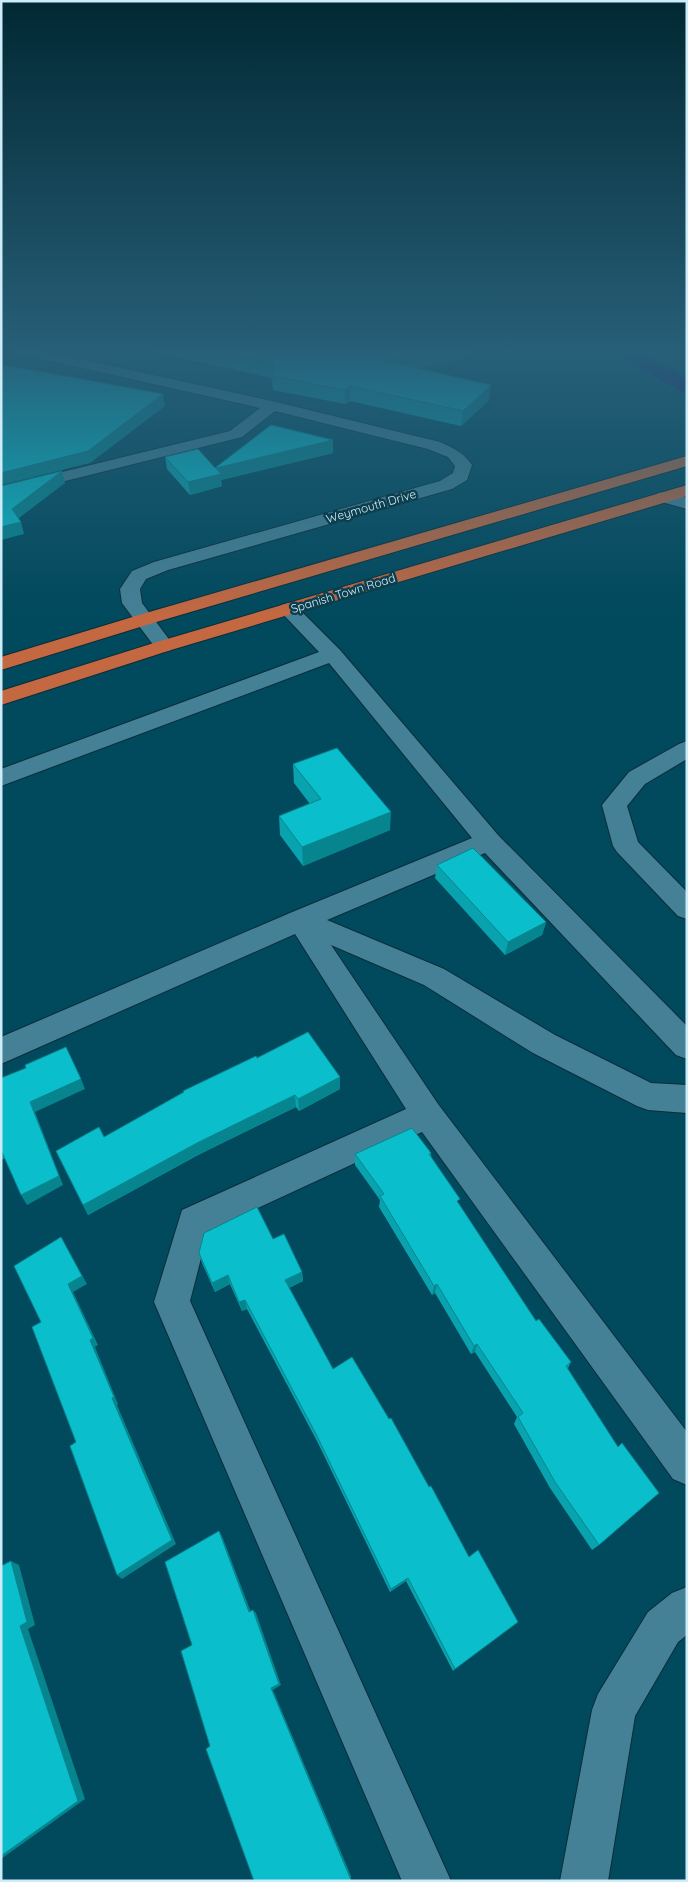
<svg xmlns="http://www.w3.org/2000/svg" width="688" height="1882" font-family="Quicksand,sans-serif">
<style>
.lines{fill:none;stroke-linecap:round;stroke-linejoin:round}
.canal{fill:#270970;fill-rule:evenodd}
.minor-casing{stroke:#0c2d38;stroke-width:2}
.highway-casing{stroke:#0c2d38;stroke-width:2}
.minor{fill:#458196;fill-rule:evenodd}
.highway{fill:#c36841;fill-rule:evenodd}
.wall{fill:#09a3af}
.shaded-wall{fill:#07858e}
.building{fill:#0abecb;stroke:#07858e}
.labels{text-anchor:middle;dominant-baseline:central;stroke-width:5;stroke-linejoin:round;paint-order:stroke}
.far-street-label{font-size:12px;fill:#ceecf8;stroke:#0d3e4d}
</style>
<rect width="100%" height="100%" fill="#01495d"/>
<g class="lines">
<path class="canal" d="M613 350H637L687 378V393L680 391 616 354Z"/>
<defs>
<path id="minor" d="M13 350H39L272 401 440 442C453 448 463 452 472 465L467 480 452 489 168 570 146 579 140 589 142 603 174 646 171 650 164 652 157 650 122 603 120 589 132 571 154 562 440 481 453 473 455 466 448 457 428 449 275 411 242 437 1 497V487L230 431 260 408 20 354Z
M664 492 687 498V509L658 501 655 497 658 493Z
M288 603 295 605 340 650 498 835 687 1026V1059L676 1055 485 853 327 920 444 969 555 1035 651 1083 687 1085V1113L648 1110 637 1106 533 1053 424 985 331 945 438 1104 687 1432V1485L673 1479 422 1132 208 1231 190 1301 451 1881H402L154 1302 182 1210 406 1109 295 934 1 1064V1037L290 913 472 838 329 663 1 786V769L319 652 278 609 281 605Z
M687 741V759L645 784 627 806 638 842 687 892V919L678 916 617 852 613 846 602 805 629 772 679 744Z
M687 1587V1635L678 1642 635 1716 608 1881H560L592 1710 598 1694 648 1612 672 1593Z"/>
<path id="highway" d="M687 456V466L153 623 1 670V657L139 615Z
M687 485V496L171 650 1 705V691L157 642Z"/>
</defs>
<use href="#minor" class="minor-casing"/>
<use href="#highway" class="highway-casing"/>
<use href="#minor" class="minor"/>
<use href="#highway" class="highway"/>
</g>
<path class="wall" d="M146 350H355L366 354 361 350H474L473 356 418 368 489 400 461 426 350 401 345 404 273 390 272 378Z
M333 440V453L221 480 222 486 190 495 167 469 165 457 215 468Z
M293 764 390 830 303 866 280 835 279 816 310 804 294 783Z
M437 865 546 922 542 935 505 955 435 878Z
M257 1058 340 1077V1089L299 1111 296 1107 200 1154 88 1215 56 1151 104 1137Z
M431 1153V1156L459 1205 536 1321 571 1362 568 1368 599 1545 592 1550 550 1488 514 1424 517 1417 475 1352 471 1354 435 1293 432 1295 379 1207 380 1200 355 1165V1154Z
M273 1239 302 1272 303 1281 289 1288 455 1669 453 1671 406 1581 390 1592 318 1443 247 1309 242 1311 230 1284 215 1292 202 1263 199 1253Z"/>
<path class="shaded-wall" d="M436 350H474L473 356 386 376V361Z
M491 385 489 400 461 426 463 411Z
M350 386V401L345 404V390Z
M163 394 165 406 90 463 1 485V473Z
M333 440V453L221 480 222 486 190 495 188 482 216 468Z
M62 471 65 483 15 521 12 509Z
M21 522 24 534 1 540V527Z
M391 812 390 830 303 866 302 847Z
M546 922 542 935 505 955 508 942Z
M340 1077V1089L299 1111 298 1099Z
M81 1079 85 1089 35 1112 63 1185 27 1205 21 1195 30 1102Z
M295 1095 296 1107 200 1154 88 1215 83 1205 197 1143Z
M1 1149 6 1158 1 1160Z
M61 1237 87 1284 73 1292 98 1345 95 1347 118 1404 117 1405 176 1544 122 1579 117 1575 112 1398 68 1284Z
M302 1272 303 1281 286 1289 285 1280Z
M228 1275 230 1284 215 1292 212 1283Z
M437 1284 435 1293 432 1295 434 1286Z
M245 1300 247 1309 242 1311 239 1302Z
M477 1344 475 1352 471 1354 474 1346Z
M219 1531 222 1536 252 1615 249 1612Z
M11 1561 19 1565 35 1625 28 1629 85 1799 1 1859 20 1626Z
M408 1578 406 1581 390 1592 391 1589Z
M253 1610 256 1613 281 1685 273 1690 351 1876V1880L271 1688Z"/>
<path class="building" d="M210 350H355L372 356 378 355 380 350H436L386 361 491 385 463 411 350 386 345 390 272 376 274 364Z
M5 365 163 394 88 451 1 473V367Z
M271 425 333 440 216 468 221 474 188 482 165 457 198 449 215 468Z
M62 471 12 509 21 522 1 527V486Z
M337 748 391 812 302 847 279 816 321 799 293 764Z
M473 848 546 922 508 942 437 865Z
M308 1032 340 1077 298 1099 295 1095 197 1143 83 1205 56 1151 99 1127 104 1137 184 1092 183 1091 256 1056 257 1058Z
M66 1047 81 1079 30 1102 59 1176 21 1195 1 1150V1078L26 1068 25 1065Z
M412 1128 431 1153 429 1154 460 1199 457 1201 536 1321 539 1319 571 1362 566 1366 618 1447 622 1443 659 1493 599 1545 555 1482 518 1417 523 1413 477 1344 474 1346 437 1284 434 1286 380 1196 384 1194 355 1154Z
M257 1207 273 1239 284 1234 302 1272 285 1280 333 1369 352 1357 389 1419 391 1418 429 1487 431 1486 469 1557 478 1550 518 1622 455 1669 408 1578 391 1589 317 1436 245 1300 239 1302 228 1275 212 1283 199 1253 204 1233Z
M61 1237 82 1276 68 1284 93 1338 90 1340 114 1397 112 1398 172 1540 117 1575 70 1446 76 1442 32 1327 41 1322 14 1266Z
M219 1531 249 1612 253 1610 279 1684 271 1688 351 1880 350 1881H254L206 1749 210 1746 181 1651 192 1645 165 1562Z
M11 1561 27 1622 20 1626 78 1801 1 1856V1566Z"/>
<linearGradient id="sky" x2="0" y2="1"><stop stop-color="#012833"/><stop offset="0.57" stop-color="#275f78"/><stop offset="1" stop-color="#275f78" stop-opacity="0"/></linearGradient>
<rect width="688" height="614" fill="url(#sky)"/>
<g class="labels">
<g class="far-street-label">
<text transform="translate(371 506) rotate(-16)">Weymouth Drive</text>
<text transform="translate(343 593) rotate(-17)">Spanish Town Road</text>
</g>
</g>
<rect width="688" height="1882" fill="none" stroke="#ceecf8" stroke-width="5"/>
</svg>
